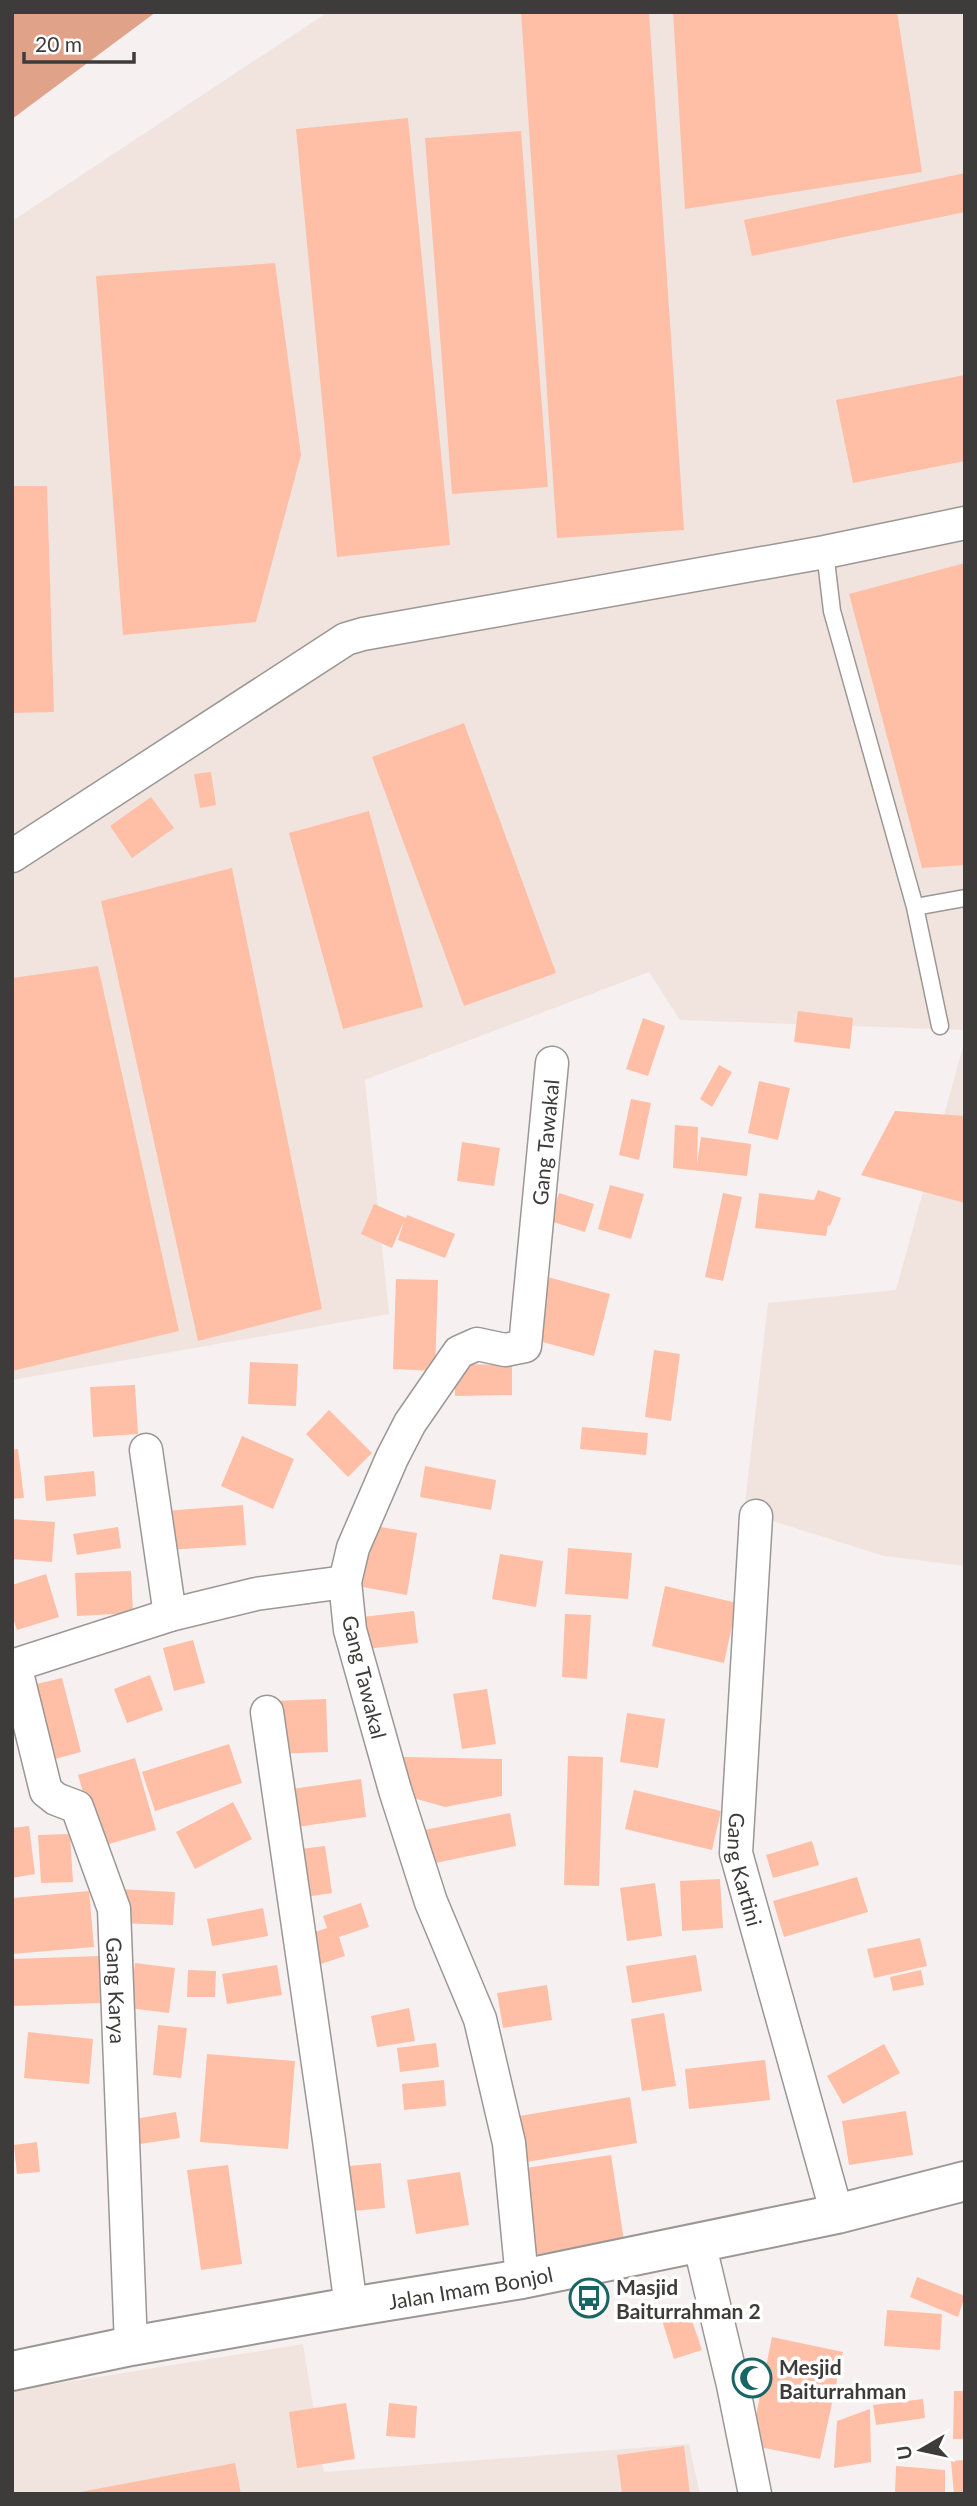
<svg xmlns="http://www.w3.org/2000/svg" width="977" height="2506" font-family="Lato,sans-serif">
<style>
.built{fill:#f1e4df}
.water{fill:#e1a28a}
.building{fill:#ffbea6}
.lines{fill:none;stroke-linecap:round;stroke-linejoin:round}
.lane-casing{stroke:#9b9795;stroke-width:19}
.street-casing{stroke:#9b9795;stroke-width:35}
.primary-casing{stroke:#9b9795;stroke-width:42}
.lane{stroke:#fff;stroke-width:16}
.street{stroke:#fff;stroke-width:32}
.primary{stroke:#fff;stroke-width:38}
.labels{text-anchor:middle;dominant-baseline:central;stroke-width:7;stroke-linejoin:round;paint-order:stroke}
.street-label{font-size:21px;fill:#3e3c3b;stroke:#fff}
.poi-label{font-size:21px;font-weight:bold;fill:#3e3c3b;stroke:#fff;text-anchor:start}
</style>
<rect width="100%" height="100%" fill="#f6f1f0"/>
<path class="built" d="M328 12H965V1030L680 1020 649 972 365 1080 389 1314 12 1380V221Z
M965 1039V1566L884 1556 744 1512 768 1303 896 1290Z
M303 2344 324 2472 689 2444 700 2494H12V2391Z"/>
<path class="water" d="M12 12H156L12 119Z"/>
<path class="building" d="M521 12H649L684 530 557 538Z
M673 12H897L922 172 685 209Z
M408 118 450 545 337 557 296 129Z
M521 131 548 487 452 494 425 138Z
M965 173V212L752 256 744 220Z
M275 263 301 455 256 622 123 635 96 276Z
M965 375V461L853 483 836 400Z
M12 486H47L54 712 12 713Z
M965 563V865L922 868 849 594Z
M464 723 556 973 464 1006 372 757Z
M211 772 216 805 200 808 194 774Z
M151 797 174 828 132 858 110 826Z
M369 811 423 1007 343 1029 289 833Z
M232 868 322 1309 198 1341 101 901Z
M98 966 179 1331 12 1371V978Z
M798 1011 853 1018 850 1049 794 1042Z
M643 1018 665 1026 648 1076 626 1069Z
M719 1065 732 1072 712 1107 700 1099Z
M759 1081 790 1088 778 1140 748 1133Z
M631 1099 651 1103 639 1160 619 1155Z
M895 1111 965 1116V1203L861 1175Z
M675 1125 698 1127 697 1164 701 1137 751 1144 747 1176 673 1168Z
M462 1142 500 1148 494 1186 457 1181Z
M610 1185 644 1194 631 1239 598 1229Z
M818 1190 841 1198 830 1226 828 1225 826 1236 755 1228 759 1193 814 1200Z
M559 1193 594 1204 585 1232 550 1221Z
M723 1193 742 1197 723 1281 705 1277Z
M374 1204 406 1218 407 1215 455 1234 445 1258 398 1240 404 1221 392 1248 361 1234Z
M544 1276 610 1294 594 1356 528 1338Z
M396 1279 438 1280 435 1371 393 1369Z
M654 1350 680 1354 671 1421 645 1417Z
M250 1362 298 1364 296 1406 248 1404Z
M455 1364 512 1365V1395L455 1396Z
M135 1385 138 1434 93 1437 90 1387Z
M329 1410 372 1453 348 1477 306 1434Z
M582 1427 648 1433 646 1455 580 1449Z
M242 1436 294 1459 273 1509 221 1486Z
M18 1449 24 1498 12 1499V1450Z
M425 1466 496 1480 491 1510 420 1497Z
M94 1471 96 1496 46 1501 44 1476Z
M243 1505 246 1545 168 1550 165 1511Z
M12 1519 55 1522 52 1562 12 1559Z
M368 1525 417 1533 407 1595 357 1586Z
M118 1527 121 1548 77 1555 73 1534Z
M568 1548 632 1553 628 1599 565 1594Z
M500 1554 543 1561 536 1607 492 1599Z
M131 1571 133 1613 77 1616 75 1573Z
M46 1574 59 1617 17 1630 12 1615V1585Z
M665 1586 737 1603 724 1663 652 1646Z
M414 1611 418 1643 366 1649 362 1617Z
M565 1614 591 1615 587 1679 562 1677Z
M193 1640 205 1683 174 1691 163 1648Z
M150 1675 163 1710 127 1723 114 1689Z
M62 1678 81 1752 44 1762 24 1687Z
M487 1689 496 1744 462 1749 453 1694Z
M326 1699 328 1752 273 1754 272 1701Z
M627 1713 665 1719 658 1768 620 1762Z
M229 1744 242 1783 155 1811 142 1772Z
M568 1756 603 1757 599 1886 564 1885Z
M404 1757 502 1759V1796L445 1807 403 1795Z
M135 1758 156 1830 99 1847 78 1775Z
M361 1779 366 1817 290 1828 285 1790Z
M634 1790 721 1811 712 1850 625 1829Z
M233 1802 252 1839 195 1869 176 1832Z
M510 1813 516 1846 426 1865 419 1831Z
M29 1826 35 1874 12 1878V1828Z
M70 1834 73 1882 41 1883 38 1835Z
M812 1841 819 1865 773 1878 766 1855Z
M325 1846 332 1893 299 1898 292 1850Z
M857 1877 868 1912 784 1937 773 1901Z
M720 1879 723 1928 682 1931 680 1881Z
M655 1883 662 1936 627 1941 620 1888Z
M119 1889 175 1892 173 1925 118 1923Z
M89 1891 94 1947 12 1954V1898Z
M361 1903 369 1927 339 1937 345 1956 321 1964 312 1933 327 1928 323 1916Z
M263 1908 268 1936 212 1946 207 1919Z
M920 1938 927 1966 874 1978 867 1949Z
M696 1955 702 1991 632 2003 626 1966Z
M100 1956 101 2003 12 2006V1959Z
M135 1963 175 1968 169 2013 129 2008Z
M277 1965 282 1995 227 2004 222 1974Z
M188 1970 216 1971 215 1997H187Z
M921 1970 924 1985 893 1991 890 1977Z
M547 1985 552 2020 503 2028 497 1993Z
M409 2008 415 2041 377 2047 371 2016Z
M664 2013 676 2086 642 2091 631 2019Z
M158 2025 187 2028 181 2078 153 2075Z
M28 2032 93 2039 89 2084 24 2078Z
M436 2043 439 2067 400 2072 397 2048Z
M884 2044 900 2073 843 2104 827 2076Z
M207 2054 295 2061 288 2149 200 2142Z
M765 2060 770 2100 689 2109 685 2069Z
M444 2080 446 2106 404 2110 402 2084Z
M630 2097 637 2143 521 2163 514 2117Z
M906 2111 913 2155 849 2165 842 2121Z
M176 2112 180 2138 127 2146 123 2121Z
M37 2142 40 2172 17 2174 14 2145Z
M611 2155 624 2241 532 2255 519 2169Z
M381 2163 385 2208 342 2212 338 2167Z
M228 2165 242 2264 201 2270 187 2170Z
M460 2172 469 2225 416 2234 407 2180Z
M917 2277 965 2296 958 2317 910 2297Z
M688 2309 702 2350 674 2359 661 2317Z
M887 2310 942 2314 940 2350 884 2346Z
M772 2337 843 2352 820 2459 750 2445Z
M954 2391H965V2439H953Z
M923 2399 925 2418 876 2425 873 2405Z
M346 2403 355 2459 297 2468 289 2412Z
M389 2403 417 2406 415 2438 386 2436Z
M870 2409 871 2462 834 2468 837 2421Z
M684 2446 690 2494H622L617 2455Z
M965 2460V2494H954L951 2461Z
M235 2463 241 2494H80V2492Z
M896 2466 945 2470V2494H895Z"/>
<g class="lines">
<defs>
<path id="lane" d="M825 552 832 611 915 907 940 1026
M915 907 965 898"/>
<g id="street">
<path d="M12 856 346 639 363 634 825 552 965 523"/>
<path d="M146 1450 170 1615"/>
<path id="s1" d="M756 1516 736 1853 837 2214"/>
<path id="s2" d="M15 1665 46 1791 56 1799 77 1807 114 1909 131 2346"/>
<path d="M12 1666 170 1615 256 1594 345 1582"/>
<path d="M267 1712 329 2140 351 2307"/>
<path d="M699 2242 733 2385 755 2494"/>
<path id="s3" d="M522 2279 509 2143 480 2019 431 1902 395 1790 350 1630 345 1582 353 1548 392 1458 410 1423 459 1352 477 1344 505 1350 525 1346 552 1063"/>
</g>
<g id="primary">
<path id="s4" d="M12 2371 131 2346 351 2307 522 2279 837 2214 965 2181"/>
</g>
</defs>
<use href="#lane" class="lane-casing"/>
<use href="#street" class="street-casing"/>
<use href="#primary" class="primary-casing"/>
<use href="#lane" class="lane"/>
<use href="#street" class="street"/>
<use href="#primary" class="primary"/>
</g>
<defs>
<symbol id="bus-ring" viewBox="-11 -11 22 22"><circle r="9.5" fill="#fff" stroke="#186663" stroke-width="1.5"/><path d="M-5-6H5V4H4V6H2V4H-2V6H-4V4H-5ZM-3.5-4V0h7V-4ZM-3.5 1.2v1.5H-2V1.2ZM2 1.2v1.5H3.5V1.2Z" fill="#186663"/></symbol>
<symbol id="mosque-ring" viewBox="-11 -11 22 22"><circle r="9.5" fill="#fff" stroke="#186663" stroke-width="1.5"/><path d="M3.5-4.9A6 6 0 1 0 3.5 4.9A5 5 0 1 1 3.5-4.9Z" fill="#186663"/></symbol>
</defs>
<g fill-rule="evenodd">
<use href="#bus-ring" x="567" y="2276" width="44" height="44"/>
<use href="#mosque-ring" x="730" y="2356" width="44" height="44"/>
</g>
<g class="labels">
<g class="street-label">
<text stroke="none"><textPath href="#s3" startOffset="1255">Gang Tawakal</textPath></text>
<text transform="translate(365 1677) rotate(76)">Gang Tawakal</text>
<text stroke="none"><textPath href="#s1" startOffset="355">Gang Kartini</textPath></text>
<text stroke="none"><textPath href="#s2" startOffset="355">Gang Karya</textPath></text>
<text stroke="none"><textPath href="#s4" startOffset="466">Jalan Imam Bonjol</textPath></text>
</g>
<g class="poi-label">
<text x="616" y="2286">Masjid<tspan x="616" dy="24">Baiturrahman 2</tspan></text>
<text x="779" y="2366">Mesjid<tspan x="779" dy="24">Baiturrahman</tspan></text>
</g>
</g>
<rect width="977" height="2506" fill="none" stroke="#3e3c3b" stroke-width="28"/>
<g transform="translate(921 2450) rotate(261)" stroke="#ffffff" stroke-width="5" paint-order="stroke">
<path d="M0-5L12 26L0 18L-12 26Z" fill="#3e3c3b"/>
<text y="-10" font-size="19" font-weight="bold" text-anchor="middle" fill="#3e3c3b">U</text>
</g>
<path d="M24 52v10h110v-10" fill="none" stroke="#3e3c3b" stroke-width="3.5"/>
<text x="35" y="52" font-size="21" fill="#3e3c3b" stroke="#ffffff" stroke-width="5" paint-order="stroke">20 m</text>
</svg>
